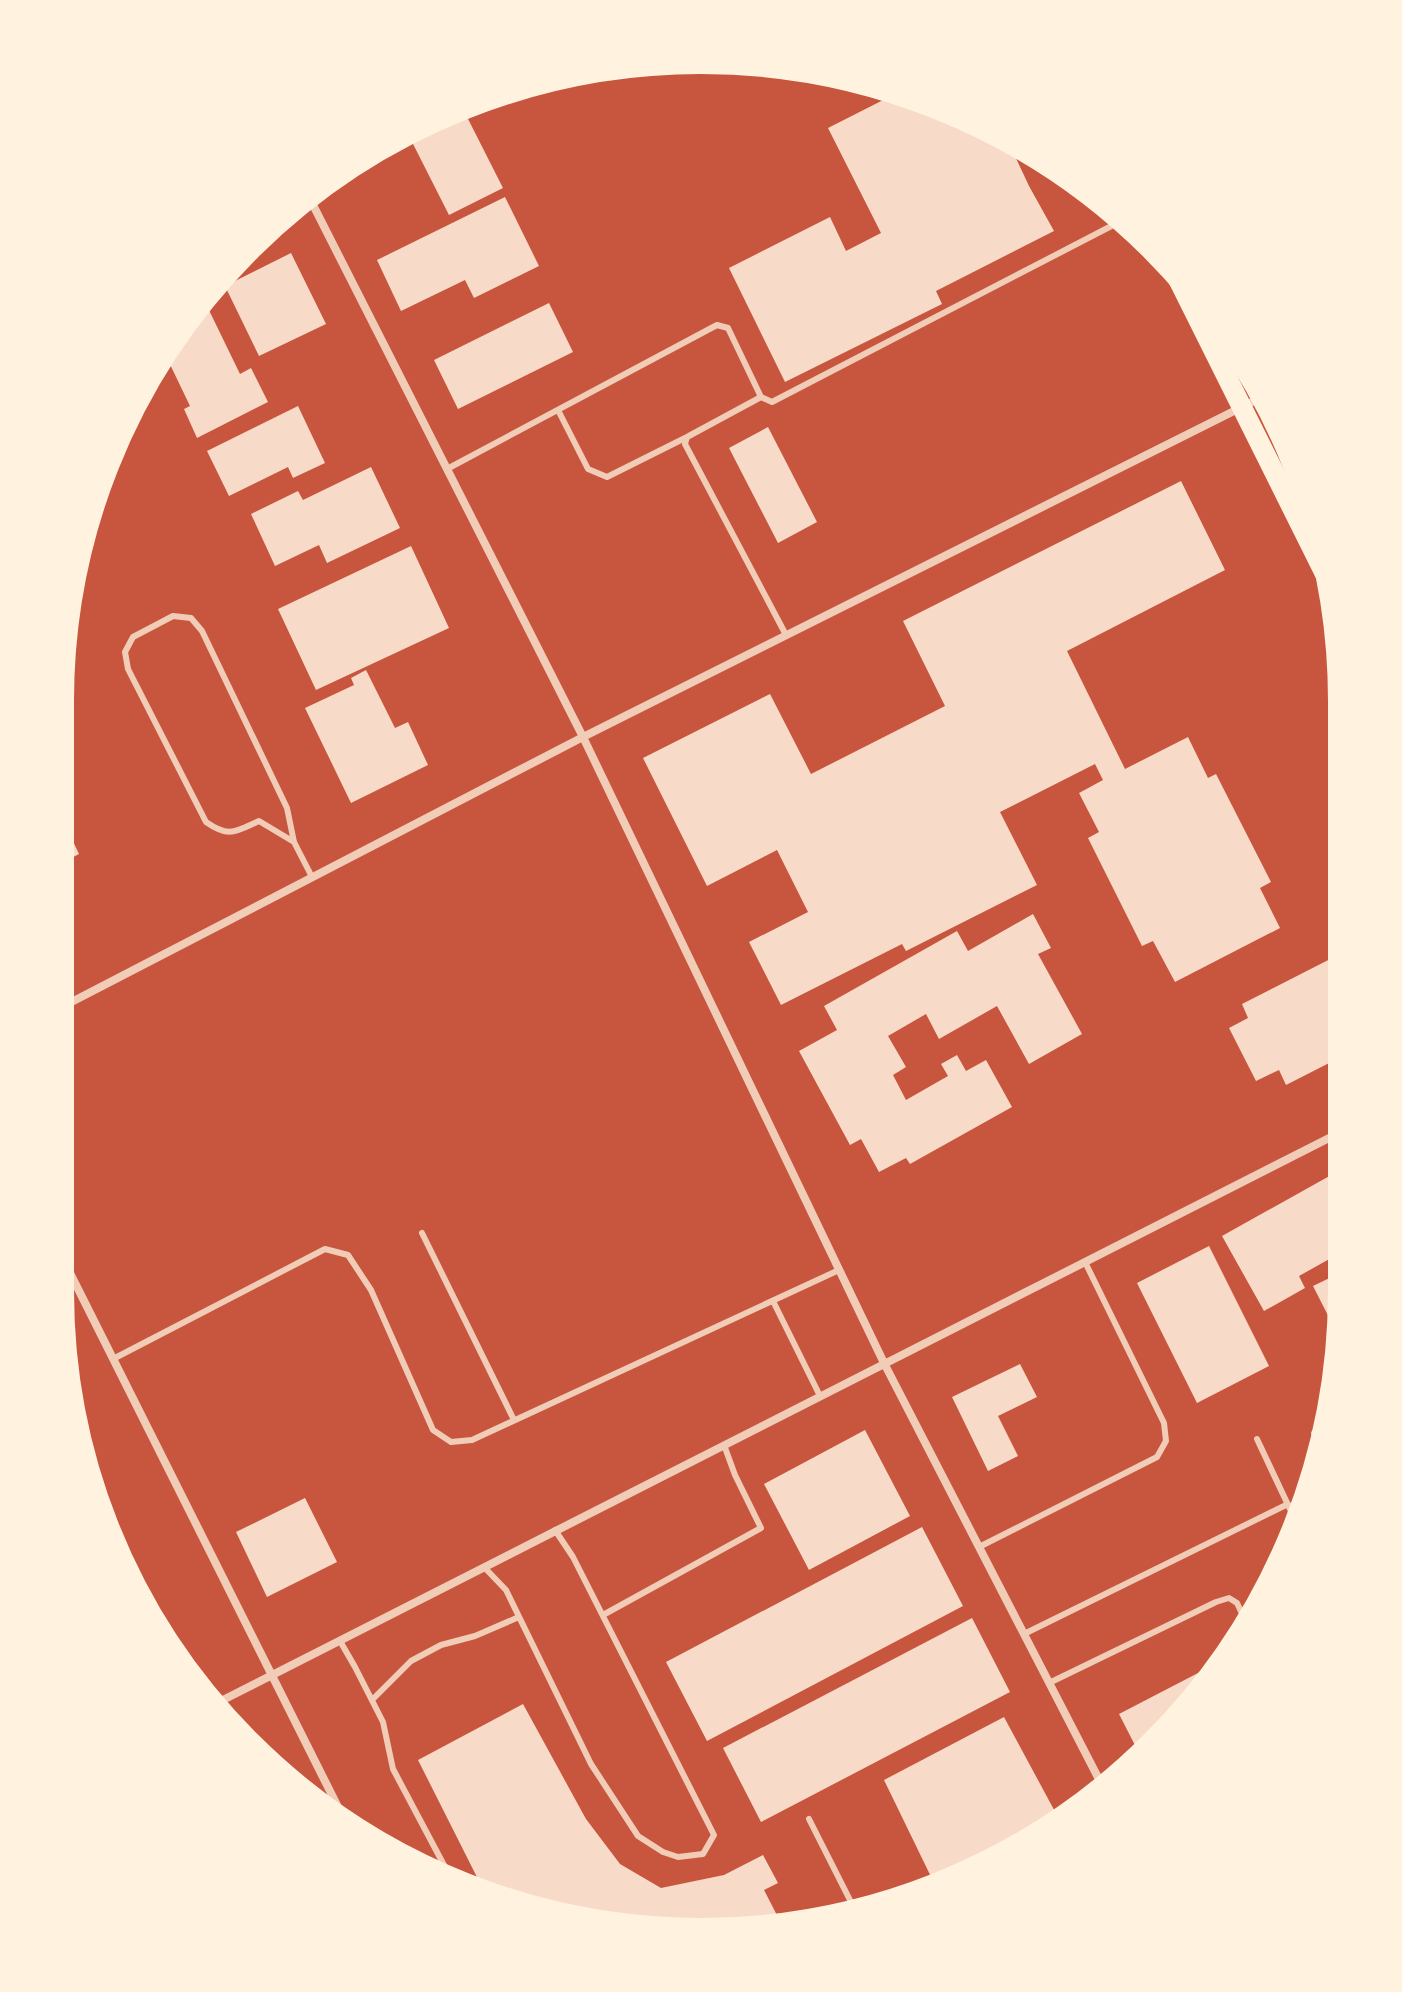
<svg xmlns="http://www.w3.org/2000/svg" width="1402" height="1992" font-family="'DejaVu Sans',sans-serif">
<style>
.building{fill:#f7dbc8}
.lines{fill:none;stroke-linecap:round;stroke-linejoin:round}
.service{stroke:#f1ccb7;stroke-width:6}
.minor{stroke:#f1ccb7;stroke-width:8}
.primary{stroke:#fff3e0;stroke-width:20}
.rim{fill:none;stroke:#fff3e0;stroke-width:4}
</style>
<rect width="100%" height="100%" fill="#c8553d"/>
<path class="building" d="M899 92 985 124 1006 137 1029 186 1054 231 936 291 942 304 785 382 729 268 830 217 846 251 881 233 828 128Z
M464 111 503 188 449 215 410 138Z
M505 197 539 266 474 298 465 280 401 311 377 260Z
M291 253 326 324 259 356 225 286Z
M549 303 573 352 458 409 434 360Z
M206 304 240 374 251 368 268 402 197 438 184 409 190 406 165 354Z
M298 406 325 463 293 478 288 467 229 496 207 451Z
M768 427 817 522 778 543 729 448Z
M371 467 400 528 327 563 319 545 275 566 251 514 298 491 303 500Z
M1181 481 1225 570 1067 651 1125 769 1188 737 1208 778 1216 774 1271 882 1260 888 1280 928 1175 982 1153 941 1142 946 1088 838 1099 832 1079 793 1103 780 1095 764 1000 812 1037 885 906 951 902 944 781 1005 749 942 808 912 777 850 707 886 643 758 770 694 811 774 945 706 903 621Z
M411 546 449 628 316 690 278 609Z
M366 670 395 728 408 722 428 765 351 803 305 708 354 685 351 678Z
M58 810 79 854 58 865Z
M1033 914 1051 948 1038 954 1082 1034 1029 1064 997 1006 939 1039 926 1014 888 1036 906 1067 893 1075 906 1100 948 1076 941 1064 957 1055 966 1071 986 1060 1012 1107 910 1164 906 1158 879 1172 861 1139 850 1145 799 1051 837 1030 824 1006 957 931 968 951Z
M1340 954 1341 1057 1286 1085 1279 1070 1256 1081 1229 1028 1248 1018 1242 1004Z
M1342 1169V1252L1299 1276 1305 1288 1264 1311 1222 1236Z
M1209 1246 1269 1366 1197 1403 1137 1283Z
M1342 1272 1343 1333 1341 1341 1313 1286Z
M1020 1364 1037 1397 998 1416 1018 1456 988 1471 952 1397Z
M865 1430 910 1516 809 1570 764 1484Z
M305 1498 337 1562 267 1597 236 1532Z
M922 1527 963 1606 707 1741 666 1662Z
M972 1618 1010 1692 761 1822 723 1748Z
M1227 1658 1211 1682 1141 1757 1119 1714Z
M523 1704 586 1819 620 1864 661 1888 724 1875 763 1855 778 1883 764 1890 781 1923 618 1929 485 1893 418 1760Z
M1004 1717 1059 1819 985 1868 935 1885 884 1780Z"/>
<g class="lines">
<path class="service" d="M558 410 588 469 607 477 687 437 761 397
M687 437 685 444 786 635
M447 469 717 325 728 328 761 397 772 402 1123 220
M294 842 259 821C235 832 229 838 206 822L128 669 125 652 133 637 173 616 191 618 202 631 287 808 294 842 312 877
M422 1233 514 1420
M773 1301 820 1396
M113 1359 325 1249 348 1255 371 1290 433 1430 451 1442 472 1440 839 1270
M1257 1439 1297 1524
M1323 1452 1314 1433 1329 1416
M979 1547 1157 1457 1166 1441 1164 1423 1085 1262
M484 1567 506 1590 591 1764 638 1836 663 1852 678 1857 703 1854 714 1835 573 1557 555 1530
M603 1615 761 1528 735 1475 724 1445
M1024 1634 1288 1504
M340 1641 355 1667 383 1722 393 1769 454 1884
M1049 1683 1216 1602 1229 1598 1237 1603 1247 1624
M372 1700 411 1661 441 1645 475 1636 519 1617
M809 1819 856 1912"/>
<path class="minor" d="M308 195 583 737 884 1363 1104 1789
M58 1009 583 737 1264 396
M58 1249 342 1815
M215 1704 1341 1132"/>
<path class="primary" d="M1170 263 1326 576"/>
</g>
<path d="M0 0H1402V1992H0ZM701 72H701A629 629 0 0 1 1330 701V1291A629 629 0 0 1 701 1920H701A629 629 0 0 1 72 1291V701A629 629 0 0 1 701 72Z" fill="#fff3e0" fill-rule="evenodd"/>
<path class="rim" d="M701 72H701A629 629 0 0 1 1330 701V1291A629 629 0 0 1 701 1920H701A629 629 0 0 1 72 1291V701A629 629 0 0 1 701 72Z"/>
</svg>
